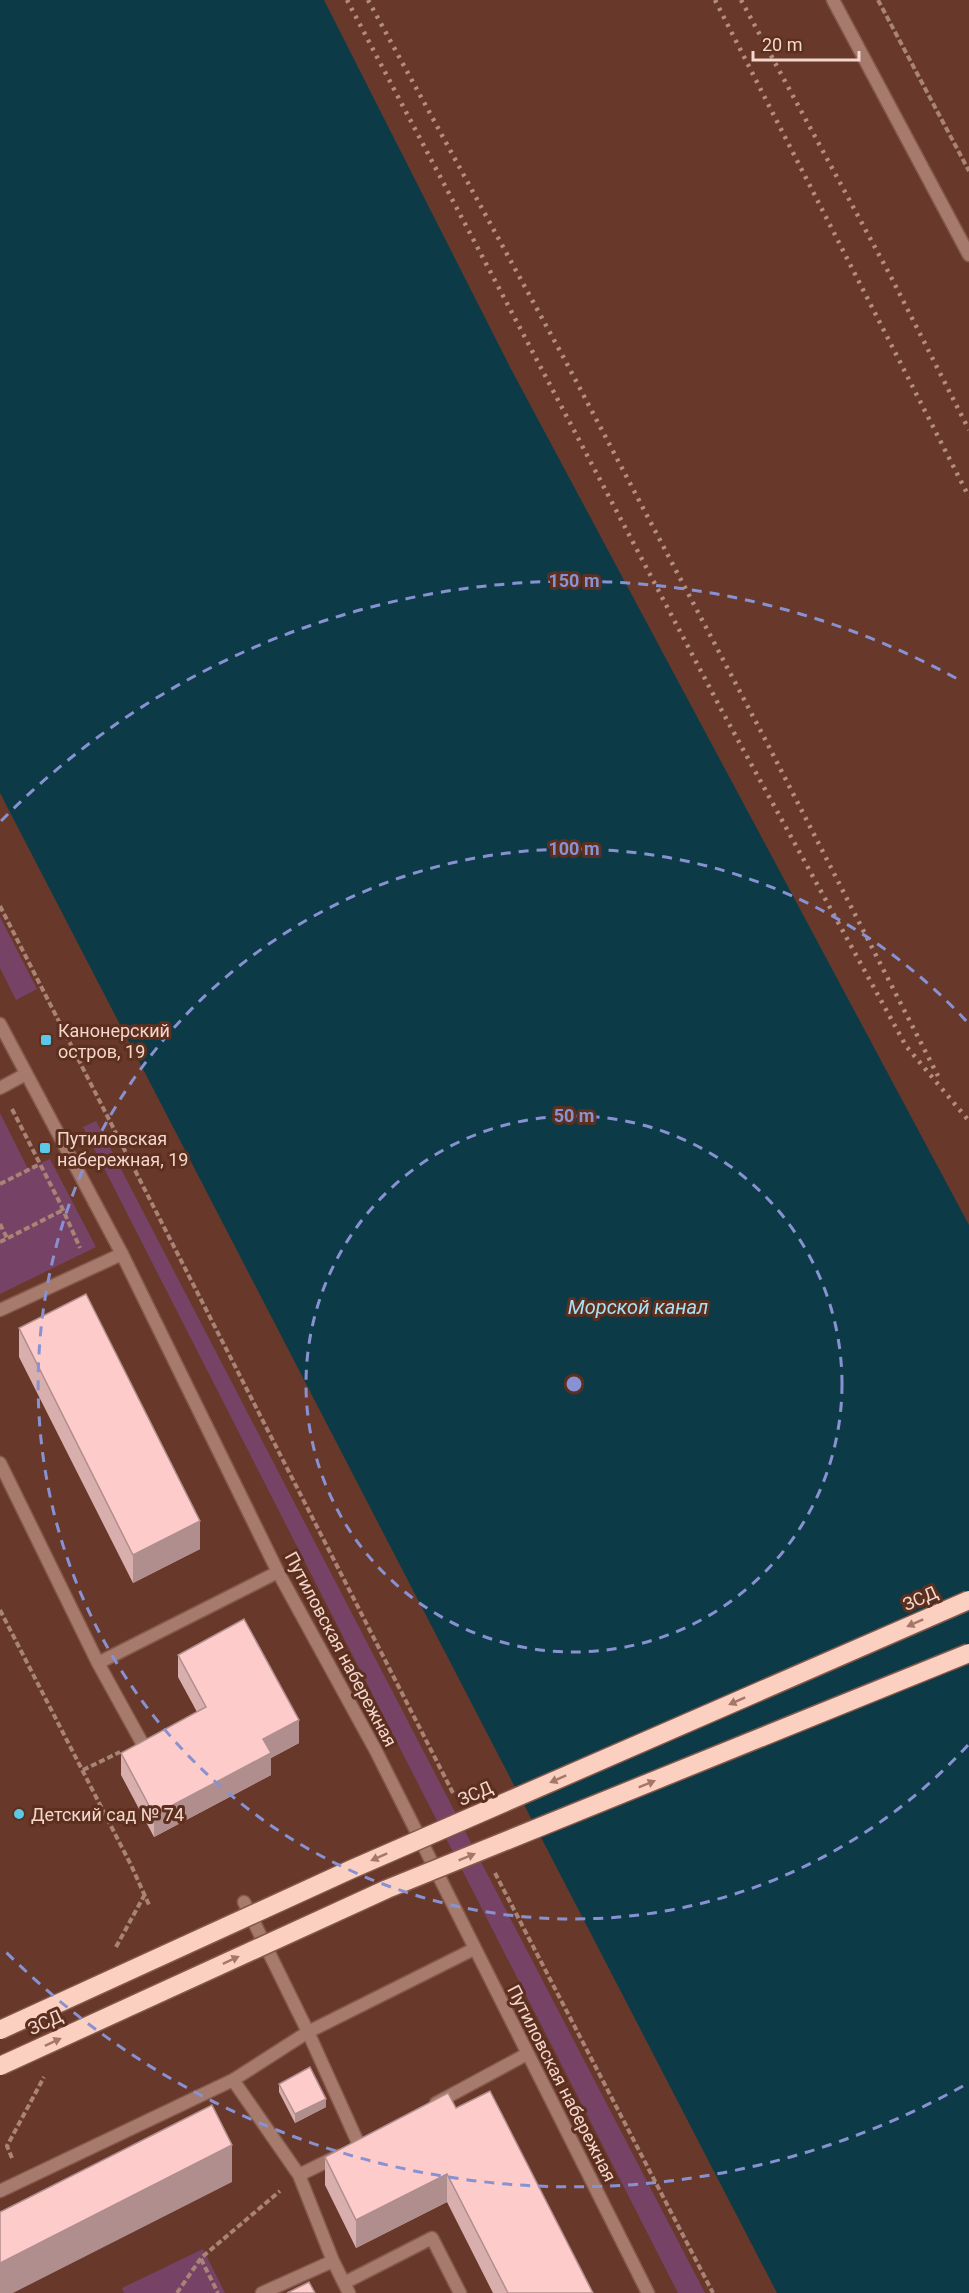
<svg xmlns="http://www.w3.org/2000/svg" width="969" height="2293" font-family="Roboto,sans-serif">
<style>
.green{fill:#764266}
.water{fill:#0c3b47}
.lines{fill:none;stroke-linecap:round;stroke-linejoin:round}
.lane-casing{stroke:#84584a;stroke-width:15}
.street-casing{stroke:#84584a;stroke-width:15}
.path{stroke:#a98376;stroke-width:4;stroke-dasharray:6 3;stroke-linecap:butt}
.lane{stroke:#a67a6c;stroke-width:12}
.street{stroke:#a67a6c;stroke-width:12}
.rail{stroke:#b38d81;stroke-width:4.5;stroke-dasharray:3 6;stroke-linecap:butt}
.highway-bridge-casing{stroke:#84584a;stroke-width:21;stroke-linecap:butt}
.highway-bridge{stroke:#fbd0c1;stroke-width:18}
.wall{fill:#d9afae}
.shaded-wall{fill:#b08e8d}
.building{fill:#fccbca;stroke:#b08e8d;stroke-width:1.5}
.oneway{fill:#a47768}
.ring{fill:none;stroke:#8892d2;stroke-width:3;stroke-dasharray:10 8}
.poi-dot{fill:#5bc8e7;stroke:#5c2f1f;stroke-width:2}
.labels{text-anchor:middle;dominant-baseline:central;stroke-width:6;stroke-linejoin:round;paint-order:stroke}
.poi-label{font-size:18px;fill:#f3d6cc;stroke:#5c2f1f;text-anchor:start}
.street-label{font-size:18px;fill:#f3d6cc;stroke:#5c2f1f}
.water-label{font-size:20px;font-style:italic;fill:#a8e2f5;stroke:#5c2f1f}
.centre{fill:#8892d2;stroke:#5c2f1f;stroke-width:3}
.ring-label{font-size:18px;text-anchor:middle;font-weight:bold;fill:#8892d2;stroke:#5c2f1f;stroke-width:6;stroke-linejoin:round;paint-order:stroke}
</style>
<rect width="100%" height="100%" fill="#68392a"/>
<path class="green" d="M0 917 37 989 16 1000 0 968Z
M0 1113 28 1169 50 1159 96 1247 0 1294Z
M96 1121 705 2293H678L83 1127Z
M203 2249 225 2293H124L122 2288Z"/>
<path class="water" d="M0 0H324L511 369 969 1225V2293H777L0 793Z"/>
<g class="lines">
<defs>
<path id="lane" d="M833 0 969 255
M0 1088 26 1074
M0 1310 122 1254
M0 1463 98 1663 141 1741
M98 1663 278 1572
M244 1902 308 2032 359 2145
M233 2080 308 2032 474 1949
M436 2103 527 2054
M299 2175 338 2156
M0 2191 233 2080 299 2175 333 2261 349 2293
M344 2283 432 2238 460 2293
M262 2293 333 2261"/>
<path id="street" d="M0 1024 122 1254 278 1572 376 1751 648 2293"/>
</defs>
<use href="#lane" class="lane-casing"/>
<use href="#street" class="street-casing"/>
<path class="path" d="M878 0 969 171
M0 906 454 1795
M12 1109 60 1203 80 1248
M0 1184 40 1164
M0 1224 7 1238
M0 1242 63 1210
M0 1610 131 1865 150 1907
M83 1770 120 1752
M495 1873 713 2293
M116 1947 145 1894
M12 2158 7 2146 44 2077
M201 2259 218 2293
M177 2293 201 2258 280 2191"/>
<use href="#lane" class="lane"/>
<use href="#street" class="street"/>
<path class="rail" d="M347 0 722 711 906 1046 969 1121
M368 0 566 362 766 741 938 1076
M715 0 969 497
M741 0 890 275 969 430"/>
<defs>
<path id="highway-bridge" d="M0 2030 352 1869 969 1600
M0 2066 387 1889 969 1653"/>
</defs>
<use href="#highway-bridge" class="highway-bridge-casing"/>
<use href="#highway-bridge" class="highway-bridge"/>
</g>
<path class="wall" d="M19 1328 200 1549 133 1583 19 1357Z
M178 1655 299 1743 271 1758V1775L154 1837 121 1775V1753L197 1712 178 1677Z
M279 2084 326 2107 295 2123 279 2092Z
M456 2108 593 2293H493L447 2202 356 2248 325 2185V2157Z"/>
<path class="shaded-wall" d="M200 1521V1549L133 1583V1555Z
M299 1720V1743L271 1758V1775L154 1837V1815L263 1739Z
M326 2099V2107L295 2123V2114Z
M232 2145V2182L13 2293H0V2263Z
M447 2174V2202L356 2248V2220Z"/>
<path class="building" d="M86 1294 200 1521 133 1555 19 1328Z
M244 1619 299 1720 263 1739 271 1753 154 1815 121 1753 206 1707 178 1655Z
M310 2067 326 2099 295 2114 279 2084Z
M490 2091 593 2293H508L447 2174 356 2220 325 2157 448 2093 456 2108Z
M212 2105 232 2145 0 2263V2212Z
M309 2282 315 2293H287Z"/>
<defs><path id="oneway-solid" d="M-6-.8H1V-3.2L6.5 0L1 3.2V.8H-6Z" transform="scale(1.5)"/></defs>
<g class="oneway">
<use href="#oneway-solid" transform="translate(915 1623) rotate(156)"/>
<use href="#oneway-solid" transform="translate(737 1701) rotate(156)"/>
<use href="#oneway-solid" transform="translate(558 1779) rotate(156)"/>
<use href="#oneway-solid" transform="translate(647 1784) rotate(-22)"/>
<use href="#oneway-solid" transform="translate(379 1857) rotate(156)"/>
<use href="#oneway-solid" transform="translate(467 1857) rotate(-22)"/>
<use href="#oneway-solid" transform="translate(231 1960) rotate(-25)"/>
<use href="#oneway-solid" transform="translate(53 2042) rotate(-25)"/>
</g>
<g class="ring">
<circle cx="574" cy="1384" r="268"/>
<path d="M968 1745A535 535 0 1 1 968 1023"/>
<path d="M963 2086A803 803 0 0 1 1 1947M1 821A803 803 0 0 1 963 682"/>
</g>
<g class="poi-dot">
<rect x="40" y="1034" width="12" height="12" rx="3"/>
<rect x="39" y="1142" width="12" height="12" rx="3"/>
<circle cx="19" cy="1814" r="6"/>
</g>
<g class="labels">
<g class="poi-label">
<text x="58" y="1030">Канонерский<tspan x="58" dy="21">остров, 19</tspan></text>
<text x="57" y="1138">Путиловская<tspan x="57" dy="21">набережная, 19</tspan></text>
<text x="31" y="1814">Детский сад № 74</text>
</g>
<g class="street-label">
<text transform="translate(920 1598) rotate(-24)">ЗСД</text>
<text transform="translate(341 1649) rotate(62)">Путиловская набережная</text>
<text transform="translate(475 1793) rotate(-24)">ЗСД</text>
<text transform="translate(45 2022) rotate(-25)">ЗСД</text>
<text transform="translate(562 2083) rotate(63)">Путиловская набережная</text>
</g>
<g class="water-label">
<text x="638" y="1307">Морской канал</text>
</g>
</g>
<circle cx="574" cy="1384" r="9" class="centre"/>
<g class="ring-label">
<text x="574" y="587">150 m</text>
<text x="574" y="855">100 m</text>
<text x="574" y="1122">50 m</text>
</g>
<path d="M753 51v9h106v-9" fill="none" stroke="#f3d6cc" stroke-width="3"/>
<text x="762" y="51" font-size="18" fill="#f3d6cc" stroke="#5c2f1f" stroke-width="4.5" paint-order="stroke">20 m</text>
</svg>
